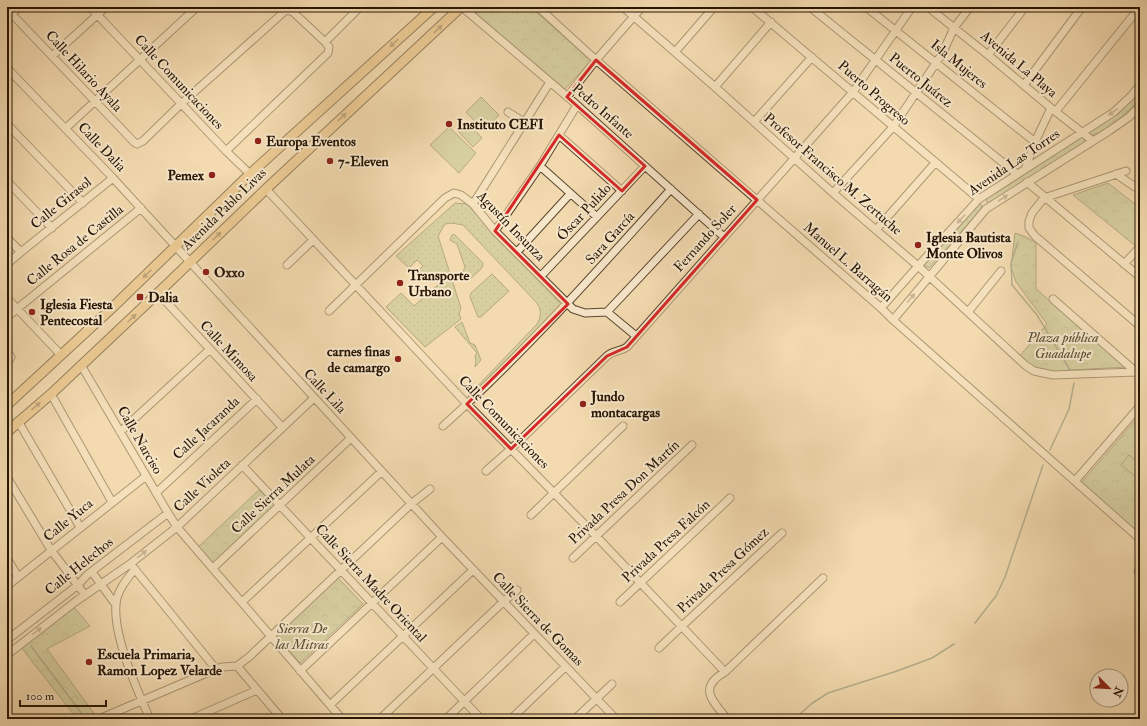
<svg xmlns="http://www.w3.org/2000/svg" width="1147" height="726" font-family="'IM FELL Double Pica',serif">
<style>
.grass{fill:url(#grass-dots);stroke:#6e6b48}
.park{fill:url(#park-crowns);stroke:#6e6b48}
.garden{fill:#b6c18e;stroke:#6e6b48}
.lines{fill:none;stroke-linecap:round;stroke-linejoin:round}
.stream{stroke:#6d7964;stroke-width:1.5}
.minor-casing{stroke:#59462e;stroke-width:9}
.major-casing{stroke:#261503;stroke-width:11}
.minor{stroke:#f7e7cb;stroke-width:7}
.major{stroke:#eabd78;stroke-width:9}
.oneway{fill:#88693e}
.oneway2{fill:#998871}
.marked{fill:none;stroke:#d62828;stroke-width:3;stroke-linejoin:round}
.poi-dot{fill:#8f2418;stroke:#f7e7cb;stroke-width:1.5}
.labels{text-anchor:middle;dominant-baseline:central;stroke-width:4;stroke-linejoin:round;paint-order:stroke}
.street-label{font-size:14px;fill:#261503;stroke:#f7e7cb}
.poi-label{font-size:14px;font-weight:bold;fill:#261503;stroke:#f7e7cb;text-anchor:start}
.park-label{font-size:14px;font-style:italic;fill:#585134;stroke:#f7e7cb}
</style>
<defs>
<pattern id="grass-dots" width="8" height="8" patternUnits="userSpaceOnUse"><rect width="8" height="8" fill="#b6c18e"/><path d="M2 2h.1M6 6h.1" fill="none" stroke="#9ca579" stroke-width="1.8" stroke-linecap="round"/></pattern>
<pattern id="park-crowns" width="20" height="18" patternUnits="userSpaceOnUse"><rect width="20" height="18" fill="#b6c18e"/><path d="M2 6a3 3 0 1 1 6 0M12 15a3 3 0 1 1 6 0" fill="none" stroke="#9ca579"/></pattern>
</defs>
<rect width="100%" height="100%" fill="#f3daaf"/>
<filter id="stains"><feTurbulence type="fractalNoise" baseFrequency=".005" numOctaves="4"/><feColorMatrix values="0 0 0 0 .2 0 0 0 0 .09 0 0 0 0 .02 0 0 0 .5 -.17"/></filter>
<radialGradient id="worn" r=".72"><stop offset=".6" stop-color="#630" stop-opacity="0"/><stop offset="1" stop-color="#630" stop-opacity=".3"/></radialGradient>
<path class="grass" d="M455 203 467 204 563 306 470 398 468 396 537 324C541 317 542 311 537 303L463 225 451 223 445 224 438 236 461 308 459 314 461 319 425 347 386 307 401 293 414 306 440 283 429 272 424 277 418 271 423 266 417 260 409 268 396 256Z
M454 234 483 263 482 268 469 280 464 279 462 274 465 267 457 244 450 240 452 235Z
M492 274 509 291 481 317H478L470 297 471 293Z
M462 322 470 343 475 345 481 360 475 367 476 360 475 356 477 353 455 327Z"/>
<path class="park" d="M477 7H531L591 61 565 89 473 11Z
M1140 88V98C1127 113 1110 130 1090 136L1089 130 1118 114 1131 100Z
M1080 136 1085 139 1084 143 990 204 987 202 986 199 1010 184Z
M1108 183 1140 208V225L1135 229 1140 232V245L1137 247 1073 195Z
M980 203 982 206 981 209 929 268 924 265 925 261Z
M1015 233 1026 237 1036 243V289L1127 367 1070 370 1048 374 1030 368 1018 358 1047 324 1016 282 1011 267Z
M1140 415V522L1134 529 1081 483Z
M259 490 276 505 214 563 198 547Z
M338 578 363 604 300 663 276 636Z
M72 605 90 626 47 649 98 719H77L21 647Z"/>
<path class="garden" d="M481 97 499 115 484 131 466 112Z
M467 122 482 138 473 147 457 130Z
M449 127 476 153 459 173 430 145Z
M1129 455 1140 464V480L1121 465Z"/>
<g class="lines">
<path class="stream" d="M1018 242 1011 263 1012 285 1037 315 1070 370
M1050 450 1069 409 1074 383
M975 623 996 596 1005 577 1043 465
M7 625 10 629
M31 646 85 718
M795 719 811 704 828 693 897 671 932 658 954 644"/>
<defs>
<path id="minor" d="M90 7 226 151 250 174
M462 7 577 105 724 237
M538 7 596 60 881 308 893 320 1140 539
M623 7 715 87 833 193 918 266 1025 365 1034 371 1053 375 1136 372 1140 375
M752 7 979 199
M810 7 1017 174
M866 7 1035 142
M928 7 988 55 1051 108 1093 141
M7 9 134 142 137 144 143 141 182 103 285 11 287 10 293 12 325 42 329 47 328 53 226 151
M12 14 19 7
M325 42 360 7
M675 52 714 7
M988 55 1025 7
M52 56 106 7
M7 68 113 178 442 537 616 719
M1024 85 1082 7
M715 87 771 22
M567 97 596 60 642 7
M1056 111 1140 7
M508 112 524 122
M754 122 812 57
M7 124 83 203
M66 128 197 7
M559 135 622 191
M540 166 597 217
M1026 167 1035 142 1051 108
M1126 171 1044 198 1032 213 1029 221V228L1035 236 1140 326
M1116 174 1135 187
M7 181 52 228
M1027 182 1140 277
M266 189 467 404 596 536 725 672
M833 193 893 127 942 54 954 28 970 7
M473 204 550 82
M876 230 935 163
M495 231 540 166 577 105
M7 238 21 252
M517 252 570 194
M7 264 21 252 113 178
M1124 264 1140 247
M287 265 313 240
M541 276 645 166
M158 293 282 427
M7 298 61 355
M1053 299 1136 372
M881 308 918 266 979 199 1114 112 1131 96 1140 85
M329 311 445 198 454 193 461 195 473 204 495 231 573 309 585 313 607 312 636 336
M607 312 699 214
M968 312 1001 271
M7 317 141 208
M893 320 986 209 1109 131 1129 117 1140 106
M7 351 11 357 7 363
M81 365 168 513 177 527 342 719
M51 394 112 502
M18 421 80 527
M443 426C525 352 598 270 671 189
M120 432 209 350
M242 465 481 719
M486 471 511 449 607 356C614 350 620 352 627 347L853 92 912 7
M7 477 51 550 85 595
M1075 481 1140 406
M156 493 257 399
M531 515 623 426
M7 558 18 577
M573 558 692 445
M133 567 216 669
M213 568 351 438
M135 569C126 580 117 591 116 604 113 636 137 690 150 719
M1138 571 1140 568
M92 572 116 605
M7 586 146 476
M242 602 381 472
M620 602 730 498
M7 640 78 585 87 575 168 513
M659 648 682 626 782 533
M7 655 75 602 130 564 177 527 314 398
M237 666 282 719
M300 671 442 537
M330 705 473 570
M99 719 216 669 222 667 237 666 249 657 411 504 430 489
M191 719 257 690
M380 719 503 602 517 590
M446 719 534 634
M511 719 565 667
M575 719 612 684
M727 719C713 701 697 688 725 672L823 578"/>
<path id="major" d="M7 405 112 308 250 174 434 7
M7 432 51 394 158 293 266 189 461 7"/>
</defs>
<use href="#minor" class="minor-casing"/>
<use href="#major" class="major-casing"/>
<use href="#minor" class="minor"/>
<use href="#major" class="major"/>
</g>
<defs><path id="oneway-solid" d="M-6-.8H1V-3.2L6.5 0L1 3.2V.8H-6Z"/></defs>
<g class="oneway">
<use href="#oneway-solid" transform="translate(438 29) rotate(-43)"/>
<use href="#oneway-solid" transform="translate(394 43) rotate(138)"/>
<use href="#oneway-solid" transform="translate(342 117) rotate(-43)"/>
<use href="#oneway-solid" transform="translate(217 236) rotate(-43)"/>
<use href="#oneway-solid" transform="translate(147 274) rotate(136)"/>
<use href="#oneway-solid" transform="translate(132 318) rotate(-43)"/>
<use href="#oneway-solid" transform="translate(36 406) rotate(-41)"/>
</g>
<g class="oneway2">
<use href="#oneway-solid" transform="translate(1113 112) rotate(144)"/>
<use href="#oneway-solid" transform="translate(1003 198) rotate(-33)"/>
<use href="#oneway-solid" transform="translate(961 219) rotate(133)"/>
<use href="#oneway-solid" transform="translate(911 298) rotate(-49)"/>
<use href="#oneway-solid" transform="translate(142 554) rotate(-38)"/>
<use href="#oneway-solid" transform="translate(37 631) rotate(-37)"/>
</g>
<path d="M0 0H1147V726H0ZM596 60 757 200 627 347 607 356 511 449 467 404 568 304 495 231 559 135 622 191 645 166 567 97Z" fill="#f3daaf" fill-opacity=".55" fill-rule="evenodd"/>
<path class="marked" d="M596 60 757 200 627 347 607 356 511 449 467 404 568 304 495 231 559 135 622 191 645 166 567 97Z"/>
<g class="poi-dot">
<circle cx="449" cy="124" r="4"/>
<circle cx="258" cy="141" r="4"/>
<circle cx="330" cy="161" r="4"/>
<circle cx="212" cy="175" r="4"/>
<circle cx="918" cy="245" r="4"/>
<circle cx="206" cy="272" r="4"/>
<circle cx="400" cy="283" r="4"/>
<rect x="136" y="293" width="8" height="8" rx="2"/>
<circle cx="32" cy="312" r="4"/>
<circle cx="398" cy="359" r="4"/>
<circle cx="583" cy="404" r="4"/>
<circle cx="89" cy="662" r="4"/>
</g>
<g class="labels">
<g class="street-label">
<text transform="translate(959 64) rotate(39)">Isla Mujeres</text>
<text transform="translate(1019 64) rotate(40)">Avenida La Playa</text>
<text transform="translate(84 71) rotate(47)">Calle Hilario Ayala</text>
<text transform="translate(921 80) rotate(39)">Puerto Juárez</text>
<text transform="translate(179 82) rotate(47)">Calle Comunicaciones</text>
<text transform="translate(874 93) rotate(41)">Puerto Progreso</text>
<text transform="translate(603 111) rotate(41)">Pedro Infante</text>
<text transform="translate(102 147) rotate(46)">Calle Dalia</text>
<text transform="translate(1014 162) rotate(-34)">Avenida Las Torres</text>
<text transform="translate(833 174) rotate(41)">Profesor Francisco M. Zertuche</text>
<text transform="translate(61 203) rotate(-39)">Calle Girasol</text>
<text transform="translate(224 209) rotate(-44)">Avenida Pablo Livas</text>
<text transform="translate(584 212) rotate(-47)">Óscar Pulido</text>
<text transform="translate(511 226) rotate(46)">Agustín Insunza</text>
<text transform="translate(610 238) rotate(-48)">Sara García</text>
<text transform="translate(705 238) rotate(-48)">Fernando Soler</text>
<text transform="translate(75 245) rotate(-39)">Calle Rosa de Castilla</text>
<text transform="translate(848 262) rotate(41)">Manuel L. Barragán</text>
<text transform="translate(229 351) rotate(47)">Calle Mimosa</text>
<text transform="translate(325 391) rotate(47)">Calle Lila</text>
<text transform="translate(504 422) rotate(46)">Calle Comunicaciones</text>
<text transform="translate(206 428) rotate(-43)">Calle Jacaranda</text>
<text transform="translate(140 440) rotate(60)">Calle Narciso</text>
<text transform="translate(202 485) rotate(-43)">Calle Violeta</text>
<text transform="translate(624 492) rotate(-43)">Privada Presa Don Martín</text>
<text transform="translate(273 494) rotate(-43)">Calle Sierra Mulata</text>
<text transform="translate(68 520) rotate(-39)">Calle Yuca</text>
<text transform="translate(666 541) rotate(-43)">Privada Presa Falcón</text>
<text transform="translate(79 566) rotate(-39)">Calle Helechos</text>
<text transform="translate(723 570) rotate(-43)">Privada Presa Gómez</text>
<text transform="translate(371 583) rotate(47)">Calle Sierra Madre Oriental</text>
<text transform="translate(538 619) rotate(46)">Calle Sierra de Gomas</text>
</g>
<g class="poi-label">
<text x="457" y="124">Instituto CEFI</text>
<text x="266" y="141">Europa Eventos</text>
<text x="338" y="161">7-Eleven</text>
<text x="204" y="175" text-anchor="end">Pemex</text>
<text x="926" y="237">Iglesia Bautista<tspan x="926" dy="16">Monte Olivos</tspan></text>
<text x="214" y="272">Oxxo</text>
<text x="408" y="275">Transporte<tspan x="408" dy="16">Urbano</tspan></text>
<text x="148" y="297">Dalia</text>
<text x="40" y="304">Iglesia Fiesta<tspan x="40" dy="16">Pentecostal</tspan></text>
<text x="390" y="351" text-anchor="end">carnes finas<tspan x="390" dy="16">de camargo</tspan></text>
<text x="591" y="396">Jundo<tspan x="591" dy="16">montacargas</tspan></text>
<text x="97" y="654">Escuela Primaria,<tspan x="97" dy="16">Ramon Lopez Velarde</tspan></text>
</g>
<g class="park-label">
<text x="1063" y="337">Plaza pública<tspan x="1063" dy="16">Guadalupe</tspan></text>
<text x="302" y="628">Sierra De<tspan x="302" dy="16">las Mitras</tspan></text>
</g>
</g>
<rect width="1147" height="726" fill="none" stroke="#f3daaf" stroke-width="24"/>
<rect x="8" y="8" width="1131" height="710" fill="none" stroke="#261503" stroke-width="2"/>
<rect x="12" y="12" width="1123" height="702" fill="none" stroke="#261503"/>
<g transform="translate(1109 688) rotate(114)"><circle r="19" fill="#f7e7cb" stroke="#a3937b"/>
<path d="M0-3L7 15L0 10L-7 15Z" fill="#8f2418"/>
<text y="-6" font-size="11" font-weight="bold" text-anchor="middle" fill="#261503">N</text>
</g>
<path d="M20 700v6h86v-6" fill="none" stroke="#261503" stroke-width="2"/>
<text x="26" y="700" font-size="12" fill="#261503" stroke="#f7e7cb" stroke-width="3" paint-order="stroke">100 m</text>
<rect width="100%" height="100%" filter="url(#stains)"/>
<rect width="100%" height="100%" fill="url(#worn)"/>
</svg>
